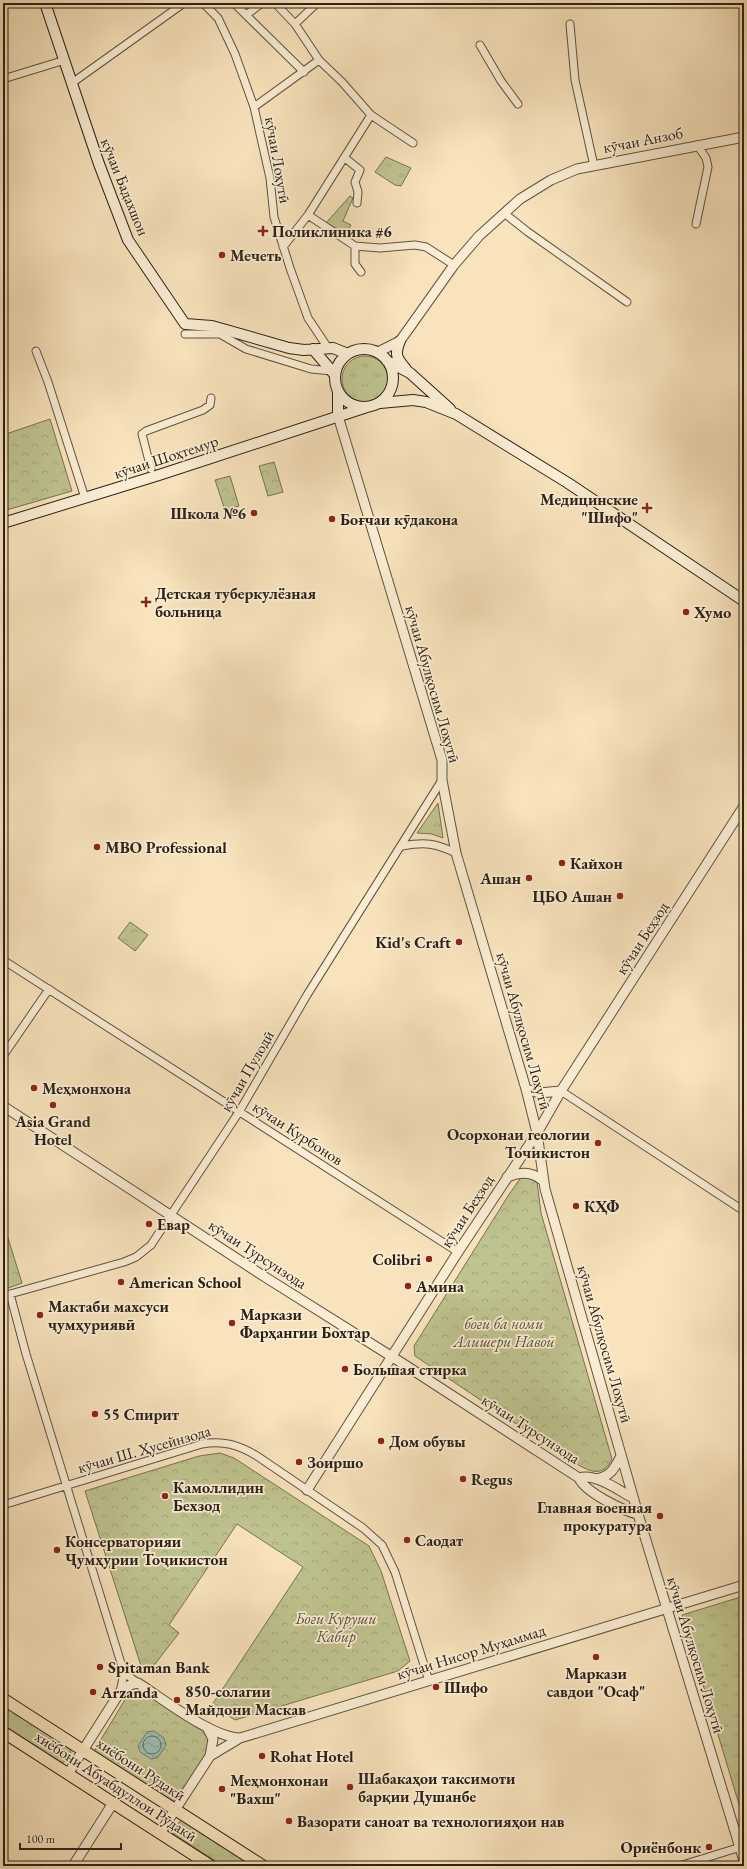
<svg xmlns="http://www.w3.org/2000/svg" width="747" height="1869" font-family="'EB Garamond',serif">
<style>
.grass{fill:url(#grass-tufts);stroke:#767253}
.forest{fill:url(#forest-crowns);stroke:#767253}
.water{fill:url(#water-waves);stroke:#707f73}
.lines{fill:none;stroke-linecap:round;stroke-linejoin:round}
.shore{stroke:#647064;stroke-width:1}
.minor-casing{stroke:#5f5240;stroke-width:9}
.tertiary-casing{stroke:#5f5240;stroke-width:11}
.secondary-casing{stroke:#2c2117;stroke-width:12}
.trunk-casing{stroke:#2c2117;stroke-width:13}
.minor{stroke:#faedd3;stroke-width:7}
.tertiary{stroke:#faedd3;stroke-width:9}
.secondary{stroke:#faedd3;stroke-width:10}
.trunk{stroke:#f8e3bc;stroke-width:11}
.poi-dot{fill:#8f2418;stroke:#faedd3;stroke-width:1.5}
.labels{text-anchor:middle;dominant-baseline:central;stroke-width:3.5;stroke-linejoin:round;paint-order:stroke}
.street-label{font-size:16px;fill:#2c2117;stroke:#faedd3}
.poi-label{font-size:16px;font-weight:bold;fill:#2c2117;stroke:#faedd3;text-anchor:start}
.park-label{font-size:16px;font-style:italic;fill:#58523b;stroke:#faedd3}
</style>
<defs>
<pattern id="grass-tufts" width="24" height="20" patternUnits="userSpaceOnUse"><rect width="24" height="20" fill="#bfc38f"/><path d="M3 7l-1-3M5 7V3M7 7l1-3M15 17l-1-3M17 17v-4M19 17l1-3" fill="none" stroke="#a4a77b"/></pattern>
<pattern id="forest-crowns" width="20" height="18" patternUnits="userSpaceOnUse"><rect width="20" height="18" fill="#bfc38f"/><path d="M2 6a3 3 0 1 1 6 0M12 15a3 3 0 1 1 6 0" fill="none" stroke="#a4a77b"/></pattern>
<pattern id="water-waves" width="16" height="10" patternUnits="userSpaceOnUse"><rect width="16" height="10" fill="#9dbeb0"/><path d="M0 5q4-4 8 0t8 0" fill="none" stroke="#87a397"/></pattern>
</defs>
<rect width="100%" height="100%" fill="#f8e3bc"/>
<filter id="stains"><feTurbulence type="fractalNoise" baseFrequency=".005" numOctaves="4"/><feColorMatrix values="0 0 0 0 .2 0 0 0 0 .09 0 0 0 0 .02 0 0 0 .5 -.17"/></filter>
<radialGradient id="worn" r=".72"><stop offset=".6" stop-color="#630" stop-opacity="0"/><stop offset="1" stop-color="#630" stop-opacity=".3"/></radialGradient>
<path class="grass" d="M386 157 411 168 401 186 395 185 375 172Z
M342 379a23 23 0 1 1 46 0a23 23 0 1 1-46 0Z
M438 803 443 838 432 834 417 833Z
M744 1596V1821L682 1615Z
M3 1703 69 1747 71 1752 67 1760 62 1763 59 1761 3 1726Z
M182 1818 256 1866H223L172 1833Z"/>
<path class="forest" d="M350 196 353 198 343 221 351 225 345 234 326 223Z
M50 419 72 491 3 511V435Z
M274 462 283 492 268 496 259 466Z
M230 476 239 506 225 510 215 480Z
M130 922 148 935 135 951 118 938Z
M528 1175 537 1182 541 1213 612 1459C601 1481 586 1469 570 1460L415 1356 414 1346 508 1196 522 1176Z
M3 1222 22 1283 3 1290Z
M220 1453 234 1458 369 1546 381 1571 410 1661 398 1671 235 1720 212 1705 303 1567 237 1524 169 1625 179 1633 155 1664 142 1669 85 1491 199 1456Z
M134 1692H139L174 1710 205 1730 208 1738 207 1754 174 1802 94 1751 126 1698Z"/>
<path class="water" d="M154 1731 164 1738 166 1745 158 1757 151 1759 140 1752 138 1746 147 1732Z"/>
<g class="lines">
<path class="shore" d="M143 1745a9 9 0 1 1 18 0a9 9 0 1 1-18 0Z"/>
<defs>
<path id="minor" d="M203 3 218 18 235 54 254 107 270 178 274 217 290 268 308 318 328 348
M234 3 246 15 262 3
M275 3 295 24 319 60 342 82 371 115 413 143
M246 15 304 72
M295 24 317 3
M570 24 575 80 594 166
M480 45 501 81 518 104
M3 79 65 60
M72 83 184 3
M254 107 319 60
M345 158 360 170 355 182 358 192 357 203
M504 213 528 232 627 302
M308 215 355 246 380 248 415 245 426 247 454 265
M696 224 708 167 706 158 697 145
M355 246V264L361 272
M283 247 308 215 371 115
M185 334H220L246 349 311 369 332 371
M36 351 48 382 85 498
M151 469 142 434 146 431 203 410 210 405 211 398
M402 846C425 842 435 843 456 853
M3 960 458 1252
M3 1056 49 989
M561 1091 744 1211
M10 1294 26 1354 124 1673 120 1692
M3 1296 124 1262 136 1257 151 1245 239 1112 307 995 442 780
M3 1505 202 1444C223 1440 239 1445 257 1456L363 1528 382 1545 395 1572 429 1681
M124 1673 138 1683
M679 1866 744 1846"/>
<path id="tertiary" d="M378 352 400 341 454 265 479 236 520 199 551 180 577 169 744 137
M338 416 442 760V780L456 853 526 1089 537 1133 545 1189 638 1514 744 1861
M526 1089 539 1093 561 1091
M3 1106 265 1277 402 1363 579 1478C585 1492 623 1511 638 1514
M507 1177C520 1172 531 1171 542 1180
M579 1478C596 1473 618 1490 633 1498
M596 1479C611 1476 614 1469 621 1456
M307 1490 458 1252 537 1133 561 1091 744 806
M207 1727 213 1739 210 1756
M68 1774 120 1692C125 1686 131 1684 138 1683 163 1699 211 1737 240 1738
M160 1833 210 1756 240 1738 744 1585
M73 1866 113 1803"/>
<path id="secondary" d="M45 3 99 164 128 240 185 324 212 326 289 348 304 350 333 348 348 354
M400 341C394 354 397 359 406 369
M313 349 335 375
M335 378a29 29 0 1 1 58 0a29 29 0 1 1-58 0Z
M387 361 410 373 450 409
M380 403 413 400 426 402 456 414 568 483 744 601
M338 416V392
M3 523 159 475 367 407"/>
<path id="trunk" d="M3 1699 263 1866
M3 1732 211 1866"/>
</defs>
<use href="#minor" class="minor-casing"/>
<use href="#tertiary" class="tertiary-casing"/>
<use href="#secondary" class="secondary-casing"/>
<use href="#trunk" class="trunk-casing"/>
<use href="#minor" class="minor"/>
<use href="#tertiary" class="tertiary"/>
<use href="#secondary" class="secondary"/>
<use href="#trunk" class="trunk"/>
</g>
<g class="poi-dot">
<path d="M261 225h4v4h4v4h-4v4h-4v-4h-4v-4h4z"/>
<circle cx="222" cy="255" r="4"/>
<path d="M645 502h4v4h4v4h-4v4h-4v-4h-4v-4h4z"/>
<circle cx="254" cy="513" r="4"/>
<circle cx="332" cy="519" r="4"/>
<path d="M144 596h4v4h4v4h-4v4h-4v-4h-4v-4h4z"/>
<circle cx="686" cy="612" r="4"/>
<circle cx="97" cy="847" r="4"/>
<circle cx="562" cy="863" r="4"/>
<circle cx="529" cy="878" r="4"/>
<circle cx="620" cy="896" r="4"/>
<circle cx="459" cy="942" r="4"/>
<circle cx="34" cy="1088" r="4"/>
<circle cx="53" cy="1105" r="4"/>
<circle cx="598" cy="1143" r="4"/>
<circle cx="576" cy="1206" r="4"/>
<circle cx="149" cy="1224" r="4"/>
<circle cx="429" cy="1259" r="4"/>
<circle cx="121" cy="1282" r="4"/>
<circle cx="408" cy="1286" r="4"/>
<circle cx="40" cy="1315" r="4"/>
<circle cx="232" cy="1323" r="4"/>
<circle cx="345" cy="1369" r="4"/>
<circle cx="95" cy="1414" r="4"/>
<circle cx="381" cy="1441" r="4"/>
<circle cx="299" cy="1462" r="4"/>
<circle cx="463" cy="1479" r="4"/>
<circle cx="165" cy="1496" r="4"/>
<circle cx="660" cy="1516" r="4"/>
<circle cx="407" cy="1540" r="4"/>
<circle cx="57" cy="1550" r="4"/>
<circle cx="596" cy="1657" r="4"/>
<circle cx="100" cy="1667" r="4"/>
<circle cx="436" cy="1687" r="4"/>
<circle cx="93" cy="1692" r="4"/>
<circle cx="177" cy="1700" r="4"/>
<circle cx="262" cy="1756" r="4"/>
<circle cx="350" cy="1787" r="4"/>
<circle cx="222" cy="1789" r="4"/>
<circle cx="289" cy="1821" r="4"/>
<circle cx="709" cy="1847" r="4"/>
</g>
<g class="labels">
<g class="street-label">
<text transform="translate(643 140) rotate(-11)">кӯчаи Анзоб</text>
<text transform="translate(278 160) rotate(80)">кӯчаи Лоҳутӣ</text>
<text transform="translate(125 187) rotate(68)">кӯчаи Бадахшон</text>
<text transform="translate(166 457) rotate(-18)">кӯчаи Шоҳтемур</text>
<text transform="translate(433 684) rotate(74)">кӯчаи Абулқосим Лоҳутӣ</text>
<text transform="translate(642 938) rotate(-57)">кӯчаи Беҳзод</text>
<text transform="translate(524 1031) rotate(74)">кӯчаи Абулқосим Лоҳутӣ</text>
<text transform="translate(247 1071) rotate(-60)">кӯчаи Пулодӣ</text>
<text transform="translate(298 1133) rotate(33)">кӯчаи Курбонов</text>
<text transform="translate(467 1211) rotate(-57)">кӯчаи Беҳзод</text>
<text transform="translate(258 1254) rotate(33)">кӯчаи Турсунзода</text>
<text transform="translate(605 1344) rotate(74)">кӯчаи Абулқосим Лоҳутӣ</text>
<text transform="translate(531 1429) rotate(33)">кӯчаи Турсунзода</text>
<text transform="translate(144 1449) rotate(-16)">кӯчаи Ш. Ҳусейнзода</text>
<text transform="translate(471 1652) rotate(-17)">кӯчаи Нисор Муҳаммад</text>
<text transform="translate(696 1655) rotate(73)">кӯчаи Абулқосим Лоҳутӣ</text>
<text transform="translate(141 1769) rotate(33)">хиёбони Рӯдакӣ</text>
<text transform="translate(116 1786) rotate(33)">хиёбони Абуабдуллои Рӯдакӣ</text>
</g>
<g class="poi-label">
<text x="272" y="231">Поликлиника #6</text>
<text x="230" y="255">Мечеть</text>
<text x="638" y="499" text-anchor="end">Медицинские<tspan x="638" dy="18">"Шифо"</tspan></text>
<text x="246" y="513" text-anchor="end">Школа №6</text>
<text x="340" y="519">Боғчаи кӯдакона</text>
<text x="155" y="593">Детская туберкулёзная<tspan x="155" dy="18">больница</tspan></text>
<text x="694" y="612">Хумо</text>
<text x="105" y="847">MBO Professional</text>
<text x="570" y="863">Кайхон</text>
<text x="521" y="878" text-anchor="end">Ашан</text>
<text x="612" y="896" text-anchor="end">ЦБО Ашан</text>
<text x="451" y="942" text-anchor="end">Kid's Craft</text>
<text x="42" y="1088">Меҳмонхона</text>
<text x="53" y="1121" text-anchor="middle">Asia Grand<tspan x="53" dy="18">Hotel</tspan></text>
<text x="590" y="1134" text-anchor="end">Осорхонаи геологии<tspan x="590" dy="18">Точикистон</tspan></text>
<text x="584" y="1206">КҲФ</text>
<text x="157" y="1224">Евар</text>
<text x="421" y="1259" text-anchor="end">Colibri</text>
<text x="129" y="1282">American School</text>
<text x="416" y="1286">Амина</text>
<text x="48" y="1306">Мактаби махсуси<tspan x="48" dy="18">ҷумҳуриявӣ</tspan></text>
<text x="240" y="1314">Маркази<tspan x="240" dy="18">Фарҳангии Бохтар</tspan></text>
<text x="353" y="1369">Большая стирка</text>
<text x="103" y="1414">55 Спирит</text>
<text x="389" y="1441">Дом обувы</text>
<text x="307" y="1462">Зоиршо</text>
<text x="471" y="1479">Regus</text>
<text x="173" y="1487">Камоллидин<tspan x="173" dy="18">Бехзод</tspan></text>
<text x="652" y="1507" text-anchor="end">Главная военная<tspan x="652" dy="18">прокуратура</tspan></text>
<text x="415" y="1540">Саодат</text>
<text x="65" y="1541">Консерваторияи<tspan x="65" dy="18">Ҷумҳурии Тоҷикистон</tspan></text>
<text x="108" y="1667">Spitaman Bank</text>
<text x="596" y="1673" text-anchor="middle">Маркази<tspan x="596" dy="18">савдои "Осаф"</tspan></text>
<text x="444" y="1687">Шифо</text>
<text x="185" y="1691">850-солагии<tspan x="185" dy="18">Майдони Маскав</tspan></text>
<text x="101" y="1692">Arzanda</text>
<text x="270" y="1756">Rohat Hotel</text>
<text x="358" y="1778">Шабакаҳои таксимоти<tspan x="358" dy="18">барқии Душанбе</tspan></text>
<text x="230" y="1780">Меҳмонхонаи<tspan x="230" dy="18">"Вахш"</tspan></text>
<text x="297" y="1821">Вазорати саноат ва технологияҳои нав</text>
<text x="701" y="1847" text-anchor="end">Ориёнбонк</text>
</g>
<g class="park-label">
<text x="504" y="1323">боғи ба номи<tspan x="504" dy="18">Алишери Навоӣ</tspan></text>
<text x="336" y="1618">Боғи Куруши<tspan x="336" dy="18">Кабир</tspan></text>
</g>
</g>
<rect width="747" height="1869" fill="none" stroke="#f8e3bc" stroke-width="16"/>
<rect x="4" y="4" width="739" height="1861" fill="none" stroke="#2c2117" stroke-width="2"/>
<rect x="8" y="8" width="731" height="1853" fill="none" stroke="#2c2117"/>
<path d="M20 1843v6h101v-6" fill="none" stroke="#2c2117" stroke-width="2"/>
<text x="26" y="1843" font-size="12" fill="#2c2117" stroke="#faedd3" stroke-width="3" paint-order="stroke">100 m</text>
<rect width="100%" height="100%" filter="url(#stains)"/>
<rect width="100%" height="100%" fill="url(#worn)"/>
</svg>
